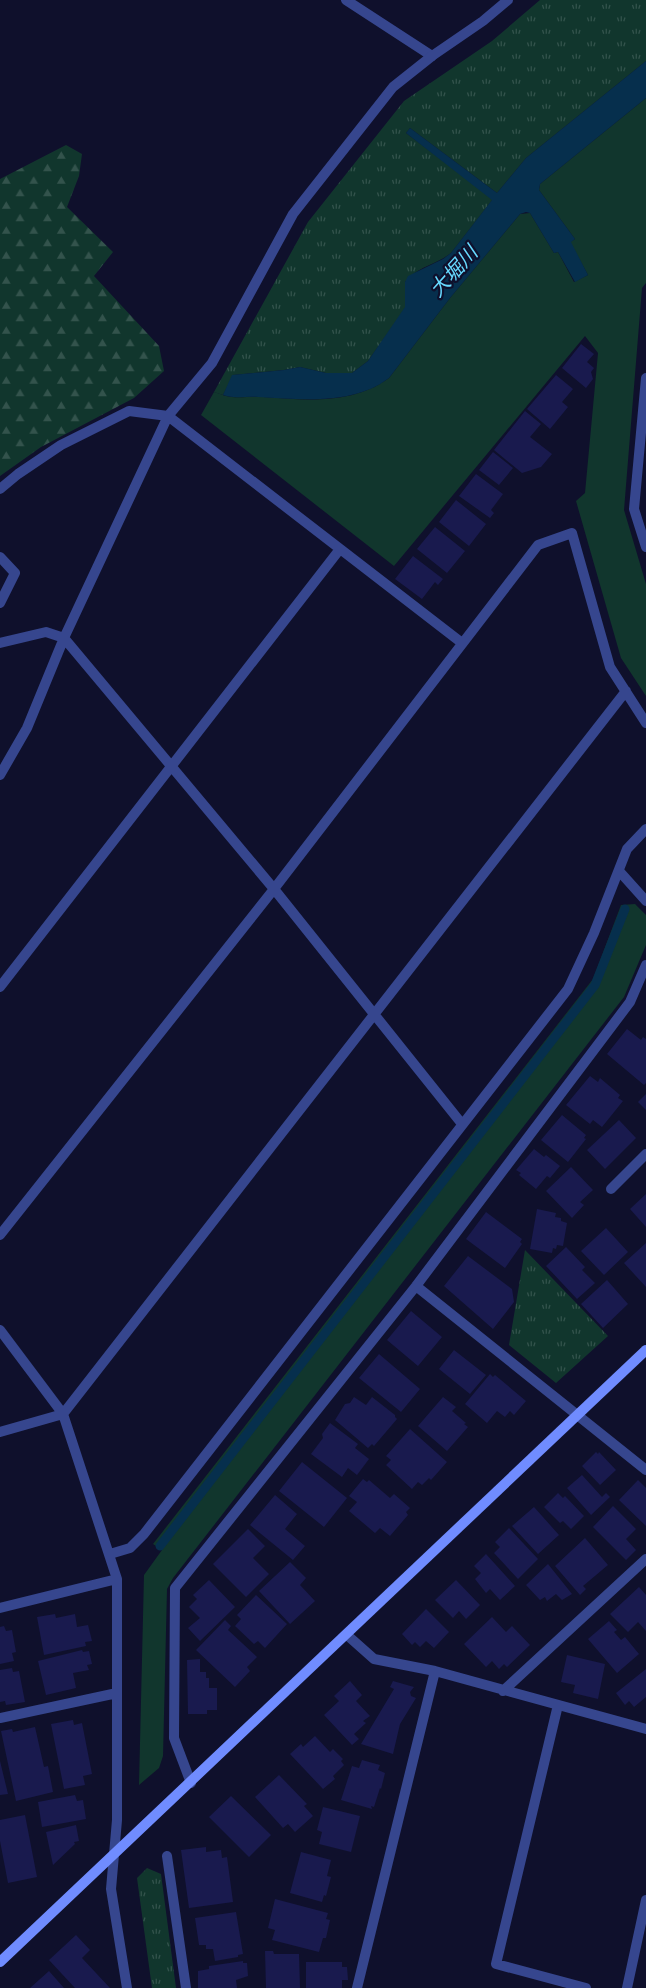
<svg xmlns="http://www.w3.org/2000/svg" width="646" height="1988" font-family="'Titillium Web','Noto Sans JP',sans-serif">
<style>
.grass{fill:url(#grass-tufts)}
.forest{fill:url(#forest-firs)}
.green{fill:#11362d}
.water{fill:#062f4d}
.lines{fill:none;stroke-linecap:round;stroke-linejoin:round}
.stream{stroke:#062f4d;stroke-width:9}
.building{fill:#191a4e}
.lane{stroke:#36468e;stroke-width:10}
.street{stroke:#36468e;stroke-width:10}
.secondary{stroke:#708cff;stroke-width:10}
.labels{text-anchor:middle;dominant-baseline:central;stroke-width:4.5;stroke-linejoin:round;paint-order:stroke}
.water-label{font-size:20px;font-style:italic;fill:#67daff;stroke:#0f102c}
</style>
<defs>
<pattern id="grass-tufts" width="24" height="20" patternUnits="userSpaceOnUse" patternTransform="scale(1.25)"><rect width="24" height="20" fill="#11362d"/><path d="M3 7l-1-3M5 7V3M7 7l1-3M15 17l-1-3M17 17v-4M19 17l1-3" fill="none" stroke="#33534c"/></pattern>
<pattern id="forest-firs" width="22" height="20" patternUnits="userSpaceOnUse" patternTransform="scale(1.25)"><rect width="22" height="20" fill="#11362d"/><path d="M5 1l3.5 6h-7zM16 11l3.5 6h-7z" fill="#33534c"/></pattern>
</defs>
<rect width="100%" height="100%" fill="#0f102c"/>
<path class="grass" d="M540 0H646V61L526 158 497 193 410 128 406 133 493 199 451 253C434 266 420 265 405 282L406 307 368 361 352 373H326L300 367 284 370 233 375 223 395 214 392 308 222 404 101 492 41Z
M525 1250 608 1336 556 1383 509 1345Z
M147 1868 161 1874 176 1988H152L137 1878Z"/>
<path class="forest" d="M66 145 82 154 79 176 67 207 113 252 94 276 159 346 164 371 134 398 41 447 0 476V179Z"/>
<path class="green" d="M646 98V283L642 288 624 510 646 584V696L621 658 576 501 585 493 598 353 585 336 394 566 201 415 214 392C219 393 226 397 232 397 242 398 252 396 263 397 304 400 353 405 389 378L450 298 520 214 530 213 554 253 558 252 574 282 588 275 570 242 575 239 539 190 540 184Z
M635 904 646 915V945L624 997 173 1578 167 1589 163 1756 159 1768 139 1785 144 1575 162 1550 153 1544 593 979 621 905Z"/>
<path class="water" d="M646 61V98L540 184 539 190 575 239 571 242 588 275 575 282 558 252 554 253 530 213 526 212 520 214 450 298 389 378C352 406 301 399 258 397 246 396 234 399 223 395L232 375 284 370 300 367 326 373H352L368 361 405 307V282L408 276 443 259 451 253 492 200 406 133 410 128 497 193 526 158Z"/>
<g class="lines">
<path class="stream" d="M160 1546 595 985 625 909"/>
</g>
<path class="building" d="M581 344 594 354 587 362 594 368 591 372 593 379 586 388 562 368Z
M556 375 573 389 562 402 568 407 550 429 527 409Z
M525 411 541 424 530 437 552 454 541 467 522 473 494 450Z
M493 452 513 468 499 485 479 470Z
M476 474 503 494 491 510 494 513 490 518 459 496Z
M456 500 486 524 469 546 439 522Z
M435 527 465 551 447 573 417 549Z
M413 556 443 579 438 585 435 582 422 599 395 579Z
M627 1029 641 1040 643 1037 646 1039V1083L644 1085 607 1054Z
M590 1076 598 1082 600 1078 620 1095 618 1098 623 1101 602 1127 593 1120 590 1124 566 1105Z
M646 1094V1110L638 1102Z
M562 1115 586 1135 584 1138 586 1139 568 1162 541 1140Z
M619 1120 636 1138 605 1169 587 1150Z
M534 1149 544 1157 546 1155 560 1166 550 1178 547 1176 536 1189 519 1175 521 1173 516 1170Z
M571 1167 593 1190 580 1202 584 1205 572 1218 546 1191Z
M646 1194V1227L630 1209Z
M537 1209 556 1213 555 1217 561 1218V1221L567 1223 563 1246 557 1245 556 1249 553 1248 552 1253 530 1249Z
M486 1212 522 1239 520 1242 522 1244 505 1268 466 1239Z
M606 1228 628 1252 604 1275 581 1251Z
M646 1243V1287L624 1263Z
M566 1247 585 1267 582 1270 595 1283 577 1299 546 1266Z
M468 1256 512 1289 514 1302 493 1329 444 1286Z
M607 1280 628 1304 603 1328 581 1304Z
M411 1311 442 1337 418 1366 387 1340Z
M454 1350 486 1375 470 1394 439 1369Z
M379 1354 420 1389 401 1412 359 1378Z
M490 1374 493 1377 495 1375 526 1401 514 1415 510 1411 505 1417 497 1411 487 1423 465 1404Z
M354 1397 366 1405 372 1397 395 1415V1417L397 1419 374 1446 372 1444 368 1448 335 1420 345 1404 350 1403Z
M443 1397 456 1407 452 1411 466 1423 464 1424 468 1427 447 1451 418 1426Z
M330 1423 358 1444 355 1448 369 1459 357 1475 348 1468 342 1477 311 1454 323 1438 322 1434Z
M410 1429 447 1462 431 1480 429 1478 422 1485 418 1482 412 1489 386 1465 391 1460 386 1456Z
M596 1452 598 1454 599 1452 616 1470 600 1485 582 1466Z
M302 1462 347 1498 324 1527 279 1491Z
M582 1475 602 1497 606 1493 610 1497 591 1515 567 1488Z
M363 1479 367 1482 369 1480 390 1498 394 1494 410 1508 406 1512 408 1515 390 1536 380 1528 375 1533 349 1511 357 1502 349 1496Z
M638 1480 646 1488V1526L619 1500Z
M558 1493 563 1498 565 1496 584 1516 571 1529 563 1521 560 1523 544 1507Z
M275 1495 297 1514 285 1529 305 1546 293 1560 250 1525Z
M613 1506 636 1529 626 1539 636 1550 626 1560 593 1527Z
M534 1507 559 1535 538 1554 512 1526Z
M509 1528 538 1559 518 1579 494 1553 500 1547 495 1542Z
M248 1529 265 1546 253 1558 269 1574 246 1597 213 1564Z
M585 1538 608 1565 583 1586 586 1589 580 1595 555 1566Z
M486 1554 515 1586 500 1600 490 1589 486 1593 475 1579 481 1573 474 1566Z
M290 1562 306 1578 300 1585 315 1601 290 1624 259 1591Z
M548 1564 572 1594 562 1600 556 1594 547 1601 545 1597 540 1600 526 1585Z
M209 1580 235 1607 200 1641 188 1628 200 1618 189 1607 197 1599 193 1595Z
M456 1580 480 1605 466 1619 459 1611 453 1618 435 1600Z
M639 1587 646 1595V1631L638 1622 628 1632 610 1614Z
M256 1595 287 1624 265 1648 258 1641 254 1644 235 1626 241 1619 237 1615Z
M426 1609 449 1632 434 1648 426 1641 420 1647 415 1642 412 1645 402 1634Z
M55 1614 56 1618 75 1614 77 1627 88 1625 92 1641 85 1642 86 1646 44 1655 37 1617Z
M492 1617 506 1632 512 1626 530 1645 507 1667 504 1664 499 1669 492 1661 486 1667 464 1644Z
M225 1620 231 1626 228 1630 257 1657 247 1667 250 1671 235 1687 196 1650Z
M609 1621 617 1630 614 1632 621 1640 625 1637 639 1654 617 1673 588 1639Z
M4 1626 6 1631 12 1630 16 1652 12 1653 14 1661 0 1664V1627Z
M82 1650 83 1652 89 1651 92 1664 87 1665 89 1670 73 1673 76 1688 46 1695 38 1661Z
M567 1655 605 1664 598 1699 573 1693 575 1685 561 1682Z
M200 1659V1672H206V1678H209V1688H217V1710H207V1714H188L187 1660Z
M12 1668 13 1672 19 1671 25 1702 6 1705 5 1701 0 1702V1670Z
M646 1669V1697L634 1707 629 1701 625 1705 616 1693Z
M350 1681 362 1695 356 1701 370 1716 363 1721 366 1723 354 1734 359 1739 352 1745 324 1715 339 1701 334 1696Z
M393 1681 414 1687 410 1692 411 1696 416 1698 400 1724 393 1754 361 1744 394 1689 390 1687Z
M73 1720 74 1725 82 1723 92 1774 83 1776 85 1785 64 1789 51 1724Z
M35 1727 44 1767 48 1766 53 1792 16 1801 1 1731 12 1729 13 1732Z
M315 1736 330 1752 333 1749 343 1759 341 1761 344 1765 333 1776 335 1779 323 1789 290 1754 301 1744 303 1747Z
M362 1760 380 1765 378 1770 385 1773 381 1789 380 1788 374 1807 371 1806 372 1809 341 1800 352 1766 359 1768Z
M0 1761 8 1794 0 1795Z
M279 1775 307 1804 304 1806 313 1816 295 1832 288 1824 283 1828 255 1797Z
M75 1795 77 1801 83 1800 86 1819 42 1827 38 1802Z
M231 1796 271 1835 249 1857 209 1817Z
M323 1807 360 1816 351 1852 319 1844 322 1832 317 1830Z
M25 1815 37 1877 8 1883 0 1841V1820Z
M76 1825 79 1841 74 1842 75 1844 53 1865 46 1832Z
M206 1847V1852L221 1850 222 1858 227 1857 233 1902 189 1908 181 1850Z
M301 1852 331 1860 327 1876 331 1877 326 1896 324 1895 322 1902 290 1893Z
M275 1899 328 1913 326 1919 330 1920 326 1938H323L319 1952 272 1940 275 1930 268 1928Z
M236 1912 243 1954 238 1955V1957L215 1961 213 1949H206V1945H199L195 1918Z
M76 1935 90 1950 82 1958 110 1988H75L49 1960Z
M265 1951H273L274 1954H299L300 1988H266Z
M243 1961V1963H247L248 1976 236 1980 237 1988H198V1971L209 1969V1966Z
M306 1962H342V1967H347L348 1980H342V1988H306Z
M49 1971 64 1988H30Z"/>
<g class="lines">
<path class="lane" d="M346 0 432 56"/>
<path class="street" d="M646 378 634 509 646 547
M0 489 18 474 61 445 129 411 168 416 462 643
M0 557 15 573 0 603
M0 643 46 632 64 638 274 889 462 1124
M0 775 27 728 64 638 168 416 212 363 293 214 393 87 432 56 483 21 508 0
M620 872 646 901
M0 987 340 549
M611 1189 646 1154
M0 1235 274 889 538 545 572 533 610 667 646 723
M416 1286 646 1470
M0 1330 63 1414 117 1579V1820L111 1889 127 1988
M0 1432 63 1414 626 691
M110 1554 130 1548 144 1534 568 989 594 933 627 849 646 829
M0 1608 117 1579
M347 1635 374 1659 435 1671 646 1729
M503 1691 646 1559
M558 1705 496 1964 586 1988
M0 1718 117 1693
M191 1783 174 1738 175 1588 416 1286 630 1002 646 965
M167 1856 186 1988
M357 1988 435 1671
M627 1988 646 1900"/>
<path class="secondary" d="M0 1962 646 1350"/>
</g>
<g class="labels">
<g class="water-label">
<text transform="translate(453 271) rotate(-48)">大堀川</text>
</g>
</g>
</svg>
